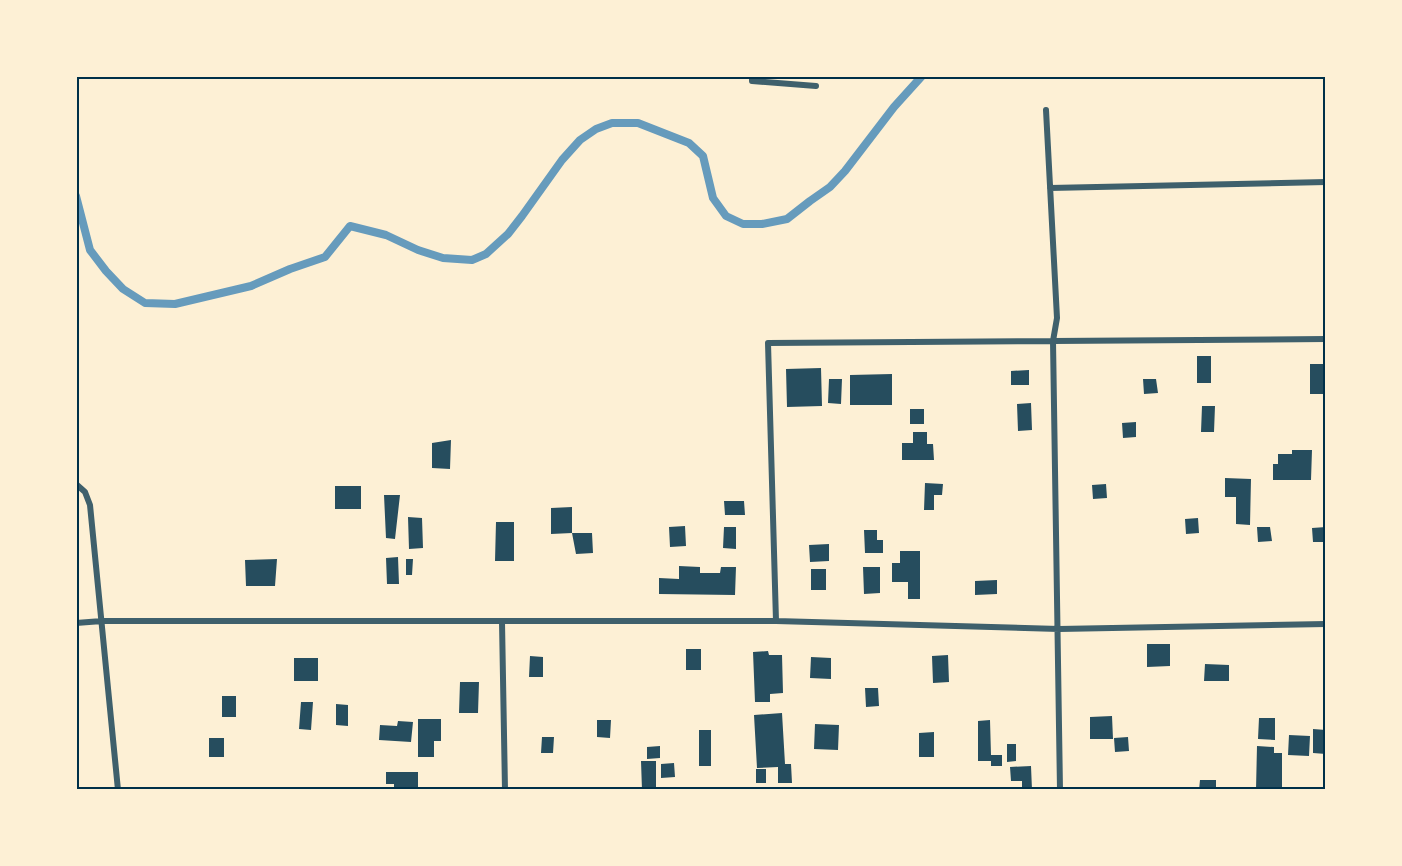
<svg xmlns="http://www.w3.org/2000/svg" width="1402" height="866" font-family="Literata,serif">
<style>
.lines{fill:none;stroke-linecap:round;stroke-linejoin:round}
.stream{stroke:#669bbc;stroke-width:8}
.building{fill:#264d5e}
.minor{stroke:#3f606c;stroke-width:6}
.neatline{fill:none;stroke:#003049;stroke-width:2}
</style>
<rect width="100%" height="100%" fill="#fdf0d5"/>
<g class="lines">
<path class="stream" d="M76 196 90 250 106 271 123 289 145 303 175 304 251 286 290 269 325 257 350 226 386 235 418 250 443 258 472 260 486 254 508 234 522 216 562 160 580 140 596 129 612 123H638L689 143 703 156 713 198 726 216 743 224H762L787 219 810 201 830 187 845 171 894 107 922 76"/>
</g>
<path class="building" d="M1197 356H1211V383H1197Z
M1310 364H1324V394H1310Z
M821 368 822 406 787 407 786 369Z
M1029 370V385H1011V371Z
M892 374V405H850V375Z
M829 379H842L841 404 828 403Z
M1143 379H1156L1158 393 1144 394Z
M1031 403 1032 430 1018 431 1017 404Z
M1202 406H1215L1214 432H1201Z
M910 409H924V424H910Z
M1136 422V437L1123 438 1122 423Z
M913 432H927V444H933L934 460H902V443H913Z
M451 440 450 469 432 468V443Z
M1292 450H1312L1311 480H1273V464H1278V454H1292Z
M1225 478 1251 479 1250 525 1236 524V497H1225Z
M925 483 943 484 942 495H934V510H924Z
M1106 484 1107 498 1093 499 1092 485Z
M335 486H361V509H335Z
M384 495H400L395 539 386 538Z
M724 501H744L745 515H725Z
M572 507V533L551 534V508Z
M408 517 422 518 423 548 409 549Z
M1198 518 1199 533 1186 534 1185 519Z
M496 522H514V561H495Z
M685 526 686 546 670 547 669 527Z
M724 527H736V549L723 548Z
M1257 527H1270L1272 541 1258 542Z
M1326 527V542H1313L1312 528Z
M864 530H877V540H883V553H865Z
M572 533H592L593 553 576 554Z
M829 544V561L810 562 809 545Z
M900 551H920V599H908V582H892V563H900Z
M398 557 399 584H387L386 558Z
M277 559 275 586H246L245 560Z
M406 559H413L412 575H406Z
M679 566 700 567V573H720L721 567H736L735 595 659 594V578L679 579Z
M863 567H880V593L864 594Z
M811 569H826V590H811Z
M997 580V594L975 595V581Z
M1147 644H1170V666L1147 667Z
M686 649H701V670H686Z
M768 651 769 655H782L783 693 770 694V702H755L753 652Z
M948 655 949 682 933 683 932 656Z
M530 656 543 657V677H529Z
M811 657 831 658V679L810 678Z
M294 658H318V681H294Z
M1205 664 1229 665V681H1204Z
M460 682H479L478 713H459Z
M865 688H878L879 706 866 707Z
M222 696H236V717H222Z
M301 702H313L311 730 299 729Z
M336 704 348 705V726L336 725Z
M782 713 785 764H791L792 783H778V767L757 768 754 715Z
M1112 716 1113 739H1090V717Z
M1259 718H1275V740L1258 739Z
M418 719H441V741H434V757H418Z
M597 720H611L610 738 597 737Z
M990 720 991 755H1002V766H991V761H978V721Z
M398 721 413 722 411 742 379 740 380 725 397 726Z
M815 724 839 725 838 750 814 749Z
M1313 729 1326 730V754L1313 753Z
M699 730H711V766H699Z
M934 732V757H919V733Z
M1289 735 1310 736 1309 756 1288 755Z
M542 737H554L553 753H541Z
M1128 737 1129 751 1115 752 1114 738Z
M209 738H224V757H209Z
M1007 744H1016V761L1007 762Z
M660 746V758L647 759V747Z
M1257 746 1274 747V753H1282V790H1256Z
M641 761H656V790H642Z
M674 763 675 777 661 778V764Z
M1031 766 1032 790H1022V781H1011L1010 767Z
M756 769H766V783H756Z
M386 772H418V790H394V784H386Z
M1200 780H1216V790H1199Z"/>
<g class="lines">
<path class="minor" d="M752 76V81L816 86
M1046 110 1057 318 1053 341 1060 790
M1050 188 1326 182
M76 484 85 492 90 505 118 790
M776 621 768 343 1326 339
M502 622 505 790
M76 623 102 621H776L1059 629 1326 624"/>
</g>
<rect width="1402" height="866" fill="none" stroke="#fdf0d5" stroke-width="156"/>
<rect x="78" y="78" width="1246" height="710" class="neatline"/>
</svg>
